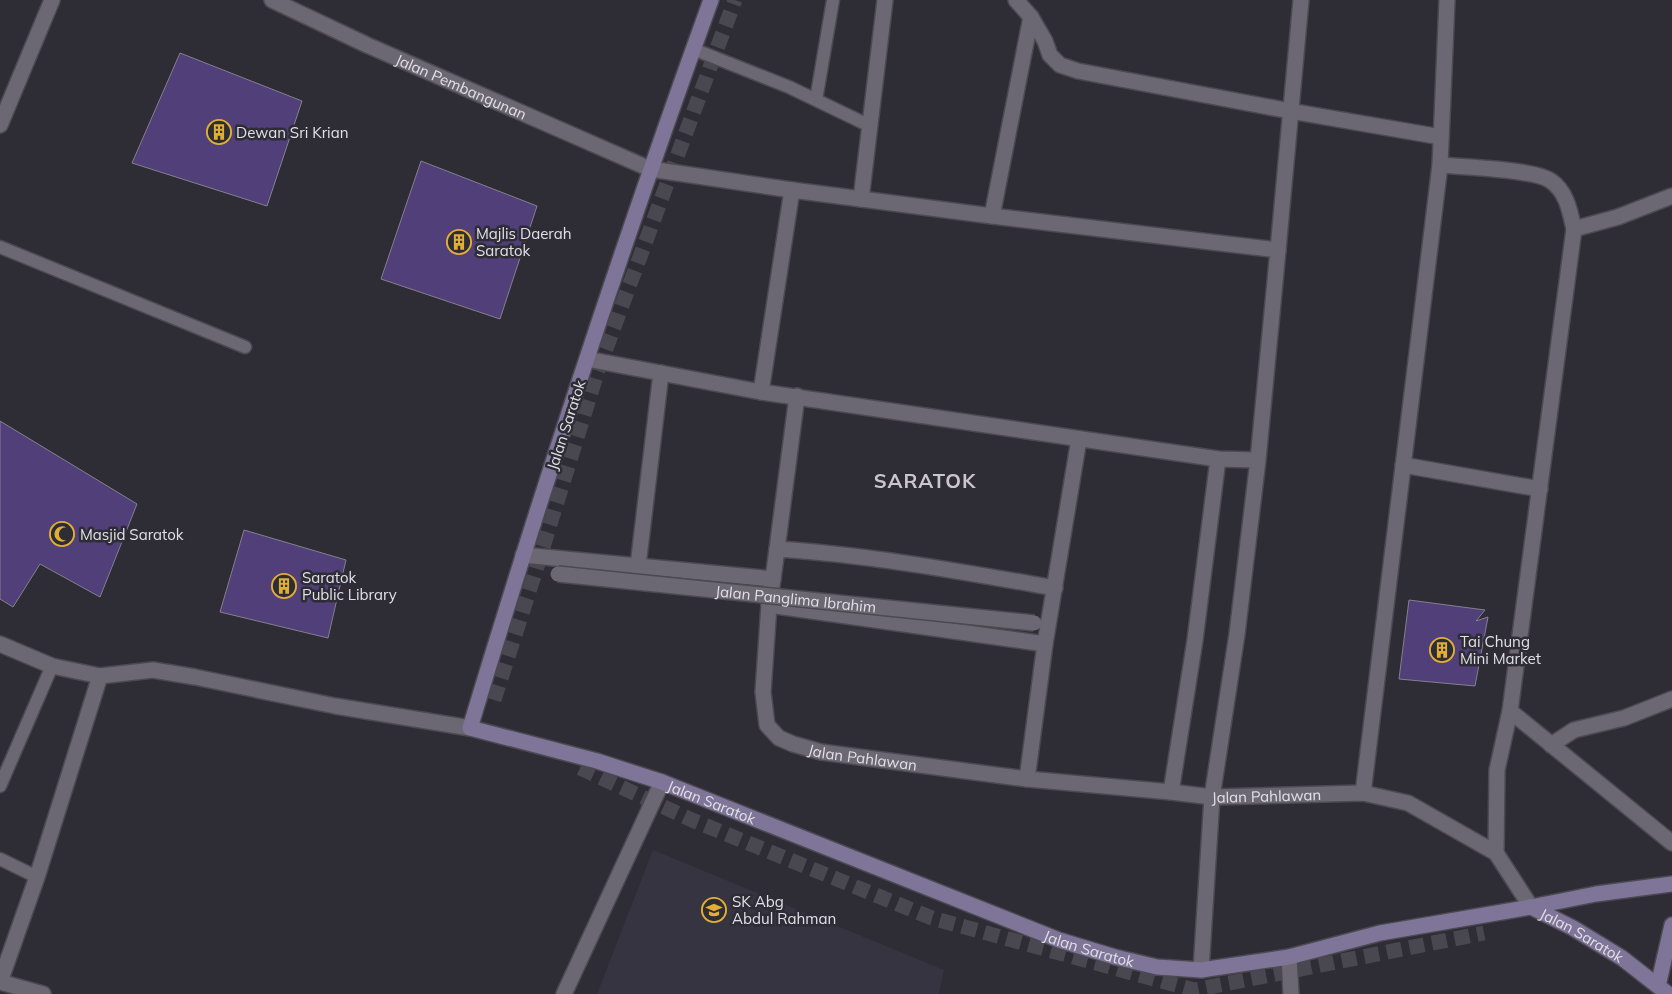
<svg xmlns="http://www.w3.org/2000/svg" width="1672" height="994" font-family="Mulish,sans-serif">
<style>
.built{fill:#373442}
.building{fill:#503f79;stroke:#84818d}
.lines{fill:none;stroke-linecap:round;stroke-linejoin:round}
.street-tunnel{stroke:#494750;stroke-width:15;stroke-dasharray:15 8;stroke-linecap:butt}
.lane-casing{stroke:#4b4951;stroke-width:15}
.street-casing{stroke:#4b4951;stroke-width:18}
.secondary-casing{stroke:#4b4951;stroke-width:18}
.lane{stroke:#6b6873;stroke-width:12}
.street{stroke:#6b6873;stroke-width:15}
.secondary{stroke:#7f7598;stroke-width:15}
.street-bridge-casing{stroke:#4b4951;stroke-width:18;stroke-linecap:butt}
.street-bridge{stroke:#6b6873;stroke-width:15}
.labels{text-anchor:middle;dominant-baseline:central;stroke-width:5;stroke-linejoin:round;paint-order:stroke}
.street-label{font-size:15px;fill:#e1e0e6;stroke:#2e2c35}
.poi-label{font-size:15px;fill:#e1e0e6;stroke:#2e2c35;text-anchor:start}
.district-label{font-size:20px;font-weight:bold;letter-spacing:1px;fill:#c9c6d2;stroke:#2e2c35}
</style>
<rect width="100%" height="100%" fill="#2e2c35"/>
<path class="built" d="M653 850 944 970 939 994H597Z"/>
<path class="building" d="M180 53 302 101 267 206 132 163Z
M421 161 537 206 500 319 381 279Z
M0 421 137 504 100 597 40 564 13 607 0 599Z
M244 530 346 560 328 638 220 612Z
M1409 600 1485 610 1476 621 1488 617 1475 686 1399 679Z"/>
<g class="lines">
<path class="street-tunnel" d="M494 700 534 576 597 373 735 0
M580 768 692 820 932 918 1194 990 1484 933"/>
<defs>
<path id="lane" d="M693 49 789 87 870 126
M816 100 833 0
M0 247 245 347
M0 786 52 666
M0 859 37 877"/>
<g id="street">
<path id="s1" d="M272 0 367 45 650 169 792 190"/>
<path d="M1016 0 1031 17 1045 41 1050 55 1060 65 1078 71 1290 111 1441 137"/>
<path d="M0 125 52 0"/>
<path d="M1440 165C1463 167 1535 169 1551 181 1567 192 1570 212 1574 229L1510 711 1497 770 1496 853"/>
<path d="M861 199 885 0"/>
<path d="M992 216 1031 17"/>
<path d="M1574 229 1618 217 1672 196"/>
<path d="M1278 250 1301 0"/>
<path d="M587 359 761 392"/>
<path d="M1403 465 1540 489"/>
<path d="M777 549 797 396"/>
<path id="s2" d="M523 555 773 579 769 605 763 692 767 725 779 738 793 744 821 752 1027 779 1171 792 1212 797 1363 793 1408 803 1496 853 1531 907"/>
<path d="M638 566 661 373"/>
<path d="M773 579 777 549C871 555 963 572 1055 588"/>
<path d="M769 605 1045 644"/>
<path d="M0 644 52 666 100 676 153 670 195 677 335 706 470 728"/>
<path d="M1510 711 1672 843"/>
<path d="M1551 745 1574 730 1624 718 1672 699"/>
<path d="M1027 779 1045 644 1079 439"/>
<path d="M1171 792 1195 640 1218 459"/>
<path d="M1363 793 1440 165 1447 0"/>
<path d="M1289 957 1291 994"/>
<path d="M1201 970 1212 797 1237 634 1258 460 1278 250 992 216 792 190 761 392 1218 459 1258 460"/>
<path d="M43 994 0 982 37 877 100 676"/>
<path d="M564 994 662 782"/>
</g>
<g id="secondary">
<path id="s3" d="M711 0C624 240 544 483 470 728L597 761 662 782 1059 940 1115 957 1157 967 1201 970 1289 957 1380 933 1531 907 1573 928 1622 958 1668 994"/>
<path d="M1531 907 1596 894 1672 884"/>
<path d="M1658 986 1672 925"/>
</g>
</defs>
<use href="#lane" class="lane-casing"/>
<use href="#street" class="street-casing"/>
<use href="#secondary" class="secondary-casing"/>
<use href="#lane" class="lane"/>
<use href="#street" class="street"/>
<use href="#secondary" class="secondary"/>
<defs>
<g id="street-bridge">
<path id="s4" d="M558 574 1034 623"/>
</g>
</defs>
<use href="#street-bridge" class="street-bridge-casing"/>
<use href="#street-bridge" class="street-bridge"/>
</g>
<defs>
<symbol id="building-ring" viewBox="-11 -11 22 22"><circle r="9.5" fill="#2e2c35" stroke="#e1af34" stroke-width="1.5"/><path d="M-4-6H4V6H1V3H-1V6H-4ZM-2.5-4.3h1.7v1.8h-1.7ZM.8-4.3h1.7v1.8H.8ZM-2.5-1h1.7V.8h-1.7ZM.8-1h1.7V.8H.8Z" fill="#e1af34"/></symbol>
<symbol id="mosque-ring" viewBox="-11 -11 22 22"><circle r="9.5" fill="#2e2c35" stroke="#e1af34" stroke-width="1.5"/><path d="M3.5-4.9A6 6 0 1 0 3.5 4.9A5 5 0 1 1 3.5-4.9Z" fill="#e1af34"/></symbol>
<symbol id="school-ring" viewBox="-11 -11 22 22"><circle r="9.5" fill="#2e2c35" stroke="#e1af34" stroke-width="1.5"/><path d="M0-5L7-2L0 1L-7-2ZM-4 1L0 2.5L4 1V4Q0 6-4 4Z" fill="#e1af34"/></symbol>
</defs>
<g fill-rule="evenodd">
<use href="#building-ring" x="205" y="118" width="28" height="28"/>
<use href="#building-ring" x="445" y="228" width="28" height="28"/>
<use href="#mosque-ring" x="48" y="520" width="28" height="28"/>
<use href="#building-ring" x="270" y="572" width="28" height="28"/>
<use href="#building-ring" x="1428" y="636" width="28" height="28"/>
<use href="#school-ring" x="700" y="896" width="28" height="28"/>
</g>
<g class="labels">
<g class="street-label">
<text stroke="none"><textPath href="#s1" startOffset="208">Jalan Pembangunan</textPath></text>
<text transform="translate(566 425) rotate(-72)">Jalan Saratok</text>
<text stroke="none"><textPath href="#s4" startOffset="239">Jalan Panglima Ibrahim</textPath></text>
<text stroke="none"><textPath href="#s2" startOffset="502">Jalan Pahlawan</textPath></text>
<text stroke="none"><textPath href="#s2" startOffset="908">Jalan Pahlawan</textPath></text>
<text stroke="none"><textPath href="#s3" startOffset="1020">Jalan Saratok</textPath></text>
<text stroke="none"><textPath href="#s3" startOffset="1934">Jalan Saratok</textPath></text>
<text stroke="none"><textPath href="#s3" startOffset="1425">Jalan Saratok</textPath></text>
</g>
<g class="poi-label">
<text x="236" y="132">Dewan Sri Krian</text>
<text x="476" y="233">Majlis Daerah<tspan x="476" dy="17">Saratok</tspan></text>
<text x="80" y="534">Masjid Saratok</text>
<text x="302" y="577">Saratok<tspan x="302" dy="17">Public Library</tspan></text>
<text x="1460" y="641">Tai Chung<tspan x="1460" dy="17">Mini Market</tspan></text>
<text x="732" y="901">SK Abg<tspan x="732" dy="17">Abdul Rahman</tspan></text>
</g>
<g class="district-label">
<text x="925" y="480">SARATOK</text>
</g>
</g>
</svg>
